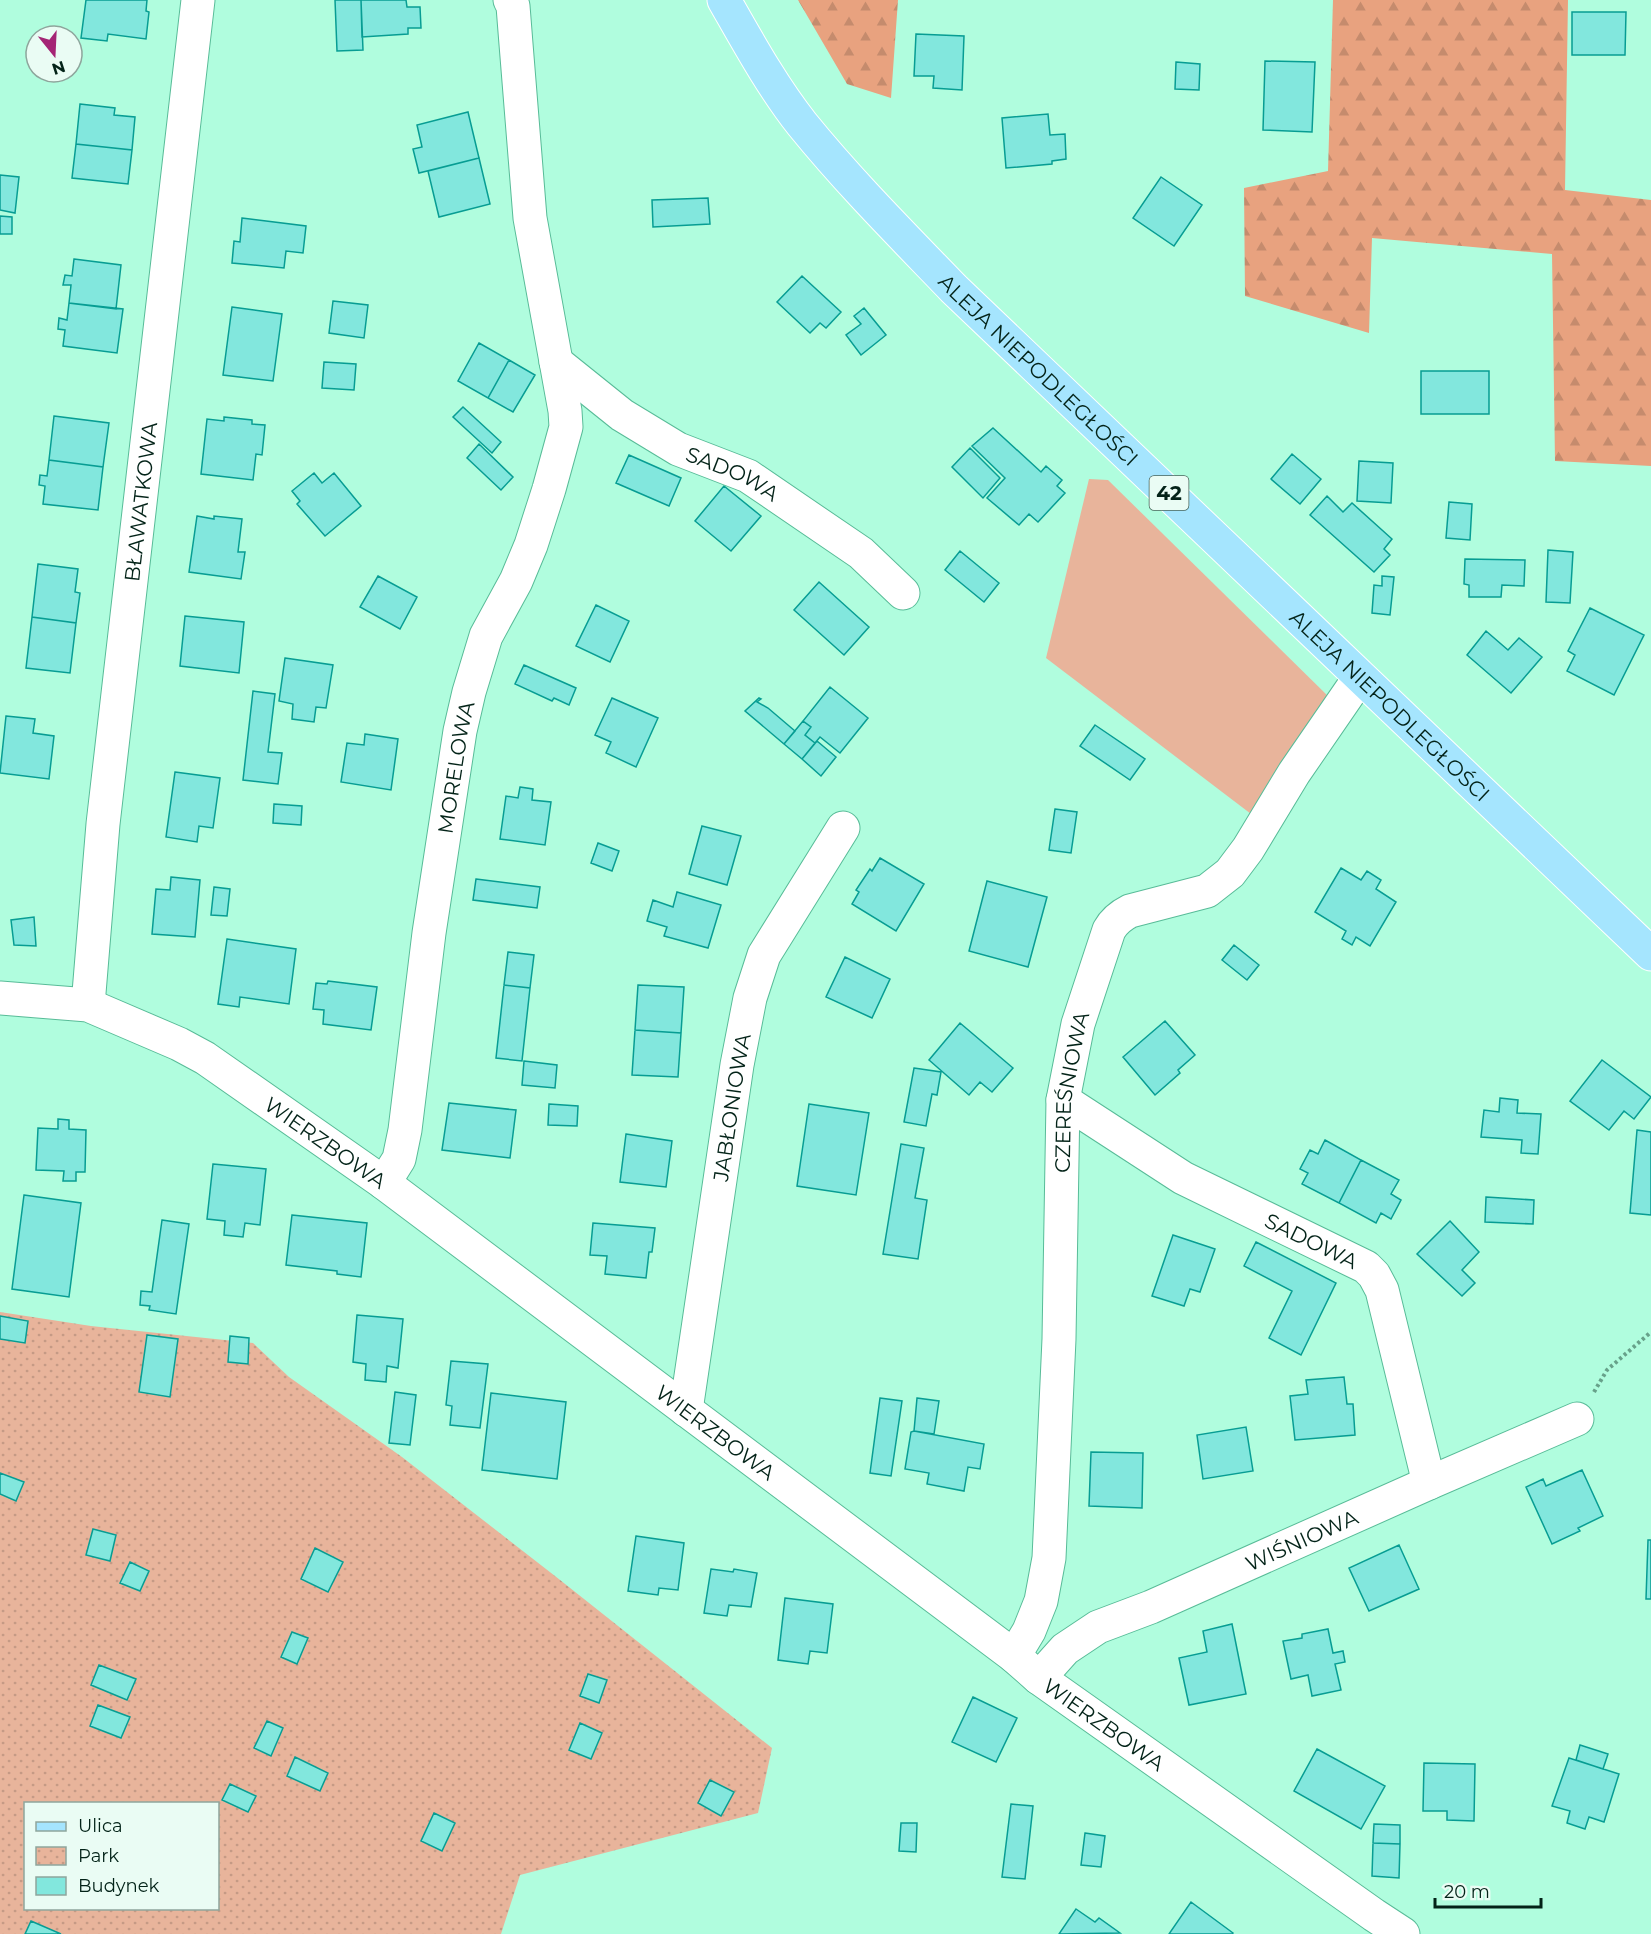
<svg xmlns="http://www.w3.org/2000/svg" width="1651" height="1934" font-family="Montserrat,sans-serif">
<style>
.grass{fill:#e8b49b}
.forest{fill:url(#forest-firs)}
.park{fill:url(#park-dots);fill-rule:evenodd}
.building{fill:#82e7dd;stroke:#079d93;stroke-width:1.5}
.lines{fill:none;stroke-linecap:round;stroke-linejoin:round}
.minor-casing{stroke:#58bc98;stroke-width:35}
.major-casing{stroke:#fff;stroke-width:35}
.path{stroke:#67a18a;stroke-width:4;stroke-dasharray:3 3;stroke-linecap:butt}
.minor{stroke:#fff;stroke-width:33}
.major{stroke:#a5e5fe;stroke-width:33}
.labels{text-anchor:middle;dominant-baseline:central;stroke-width:6;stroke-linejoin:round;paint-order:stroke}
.shield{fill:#eafcf4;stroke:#48645a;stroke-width:1.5}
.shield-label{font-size:20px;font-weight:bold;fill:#032318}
.street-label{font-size:21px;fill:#032318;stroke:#eafcf4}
</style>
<defs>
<pattern id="forest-firs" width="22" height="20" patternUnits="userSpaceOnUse" patternTransform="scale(1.5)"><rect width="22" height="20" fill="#e8a27f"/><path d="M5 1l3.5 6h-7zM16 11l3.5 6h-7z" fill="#c58b6d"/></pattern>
<pattern id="park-dots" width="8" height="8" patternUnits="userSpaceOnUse" patternTransform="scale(1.5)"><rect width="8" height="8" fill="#e8b49b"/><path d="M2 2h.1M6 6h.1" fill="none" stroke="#c59a85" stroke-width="1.8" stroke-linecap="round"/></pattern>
</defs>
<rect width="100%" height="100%" fill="#b0fdde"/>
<path class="grass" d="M1089 479 1108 480 1332 700 1255 817 1046 658Z"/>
<path class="forest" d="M798 0H898L891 98 847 84Z
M1333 0H1568L1565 190 1651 200V466L1555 461 1552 254 1372 238 1369 333 1245 296 1244 188 1328 171Z"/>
<path class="park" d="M0 1312 91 1326 253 1343 289 1377 402 1457 555 1576 772 1748 758 1813 520 1875 501 1934H0ZM26 1804H218V1908H26Z"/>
<path class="building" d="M86 0H147L146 11 149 12 146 39 108 34 107 41 81 38Z
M335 0H361L363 50 337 51Z
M361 0H406L407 7H420L421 28H408V34L362 37Z
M1572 12H1626L1625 55H1572Z
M916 34 964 36 962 90 933 88 934 76H914Z
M1265 61 1315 62 1312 132 1263 130Z
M1176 62 1200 64 1199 90 1175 89Z
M80 104 115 108 114 115 135 117 132 150 76 144Z
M468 112 479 158 419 173 413 149 422 147 417 125Z
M1048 114 1050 135 1065 134 1066 159 1052 161V164L1006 168 1002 118Z
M76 144 132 150 128 184 72 178Z
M479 158 490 204 439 217 428 171Z
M0 175 19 177 15 213 0 210Z
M1161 177 1202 205 1174 246 1133 218Z
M708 198 710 224 653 227 652 200Z
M0 216 12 217V234H0Z
M242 218 306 226 303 253 286 251 284 268 232 263 234 241 240 242Z
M74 259 121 265 116 309 69 303 71 285H63L65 275 72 276Z
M802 276 841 312 826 328 820 323 810 333 777 302Z
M333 301 368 305 364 338 329 333Z
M69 303 123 309 117 353 63 346 65 330 58 329 59 318 67 320Z
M232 307 282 314 273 381 223 375Z
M864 308 886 335 861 355 846 335 861 324 854 316Z
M479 343 509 360 488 398 458 381Z
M509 360 535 375 513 412 488 398Z
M324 362 356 364 354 390 322 388Z
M1421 371H1489V414H1421Z
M463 407 501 442 492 453 453 417Z
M54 416 109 423 103 467 49 460Z
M224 417 252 420V424L265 425 262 455 256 454 253 480 201 474 207 419 224 421Z
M993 428 1041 472 1046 466 1062 480 1057 486 1065 493 1038 522 1029 514 1019 525 987 498 1005 478 972 446Z
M479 444 513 477 501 490 467 458Z
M970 448 1000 478 983 498 952 467Z
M1292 454 1321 479 1300 504 1271 479Z
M629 455 681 478 669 506 616 483Z
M49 460 103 467 98 510 43 504 45 486 39 485 40 475 47 476Z
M1359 461 1393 463 1391 503 1357 501Z
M314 473 322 483 334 473 361 506 325 536 297 504 300 501 292 491Z
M724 486 761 516 731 551 695 521Z
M1327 496 1343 512 1352 503 1392 539 1384 549 1390 555 1374 572 1310 515Z
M1449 502 1472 504 1470 540 1446 538Z
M197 516 214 519V516L242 519 238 552H245L241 579 189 572Z
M1548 550 1573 552 1570 603 1546 602Z
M960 551 999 583 984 602 945 570Z
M1465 559 1525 560 1524 586 1502 585 1501 597H1469V585L1464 584Z
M38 564 78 569 75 592 80 593 76 623 32 617Z
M378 576 417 597 400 629 360 607Z
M1382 576 1394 577 1390 615 1372 613 1374 585 1382 586Z
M819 582 869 627 844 655 794 610Z
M596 605 629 621 610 662 576 646Z
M1590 608 1644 635 1614 695 1567 671 1575 655 1568 651Z
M185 616 244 622 239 673 180 666Z
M32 617 76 623 70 673 26 668Z
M1486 631 1508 650 1519 638 1542 657 1511 693 1467 655Z
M285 658 333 665 326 708 316 707 314 722 292 719 293 704 279 701Z
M524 665 576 688 569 705 554 698 552 701 515 684Z
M830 687 868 718 840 753 820 737 815 743 805 735 811 727 803 721Z
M253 691 275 694 268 752 282 753 278 784 243 780Z
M612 698 658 718 636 767 606 753 611 742 595 735Z
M759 698 761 699 757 702 768 708 795 731 784 744 745 711Z
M6 716 35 719 33 733 54 736 49 779 0 773Z
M803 721 811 727 805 735 815 743 802 759 784 744Z
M1095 725 1145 759 1130 780 1080 746Z
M365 734 398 739 391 790 341 782 347 743 364 745Z
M817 741 836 757 821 776 802 759Z
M175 772 220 778 213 828 199 826 197 842 166 837Z
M520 787 533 789 532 800 551 802 545 845 500 839 506 796 518 798Z
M274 804 302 806 301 825 273 823Z
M1055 809 1077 812 1071 853 1049 850Z
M702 826 741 836 727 885 689 874Z
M598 843 619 851 612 871 591 863Z
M880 858 924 884 896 931 852 904 859 892 856 890 870 869 872 871Z
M1341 868 1361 880 1367 871 1381 880 1376 889 1396 902 1370 946 1356 937 1352 945 1342 939 1346 931 1315 912Z
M171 877 200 880 195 937 152 934 156 889 170 890Z
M476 879 540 887 537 908 473 900Z
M987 881 1047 897 1028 967 969 951Z
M214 887 230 889 227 916 211 915Z
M677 892 721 905 708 948 664 936 667 927 647 921 653 900 673 907Z
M34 917 36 946 14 945 11 920Z
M227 939 296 949 289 1004 240 997 239 1007 218 1004Z
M1234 945 1259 965 1247 980 1222 960Z
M508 952 534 955 530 988 504 985Z
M845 957 890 979 872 1018 826 997Z
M328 981 377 987 371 1030 323 1024 324 1010 313 1009 316 983 327 984Z
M504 985 530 988 522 1061 496 1058Z
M638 985 684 987 681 1033 635 1030Z
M1165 1021 1195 1055 1178 1070 1180 1073 1155 1095 1123 1057Z
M960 1023 1013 1068 992 1092 980 1082 969 1095 929 1060Z
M635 1030 681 1033 678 1077 632 1075Z
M1602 1060 1651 1097 1634 1119 1624 1111 1609 1130 1570 1101Z
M524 1061 557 1065 555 1088 522 1085Z
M914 1068 941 1072 937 1095 932 1094 926 1126 904 1122Z
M1500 1098 1518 1100 1517 1113 1541 1114 1538 1154 1521 1153 1522 1140 1481 1137 1484 1110 1499 1112Z
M449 1103 516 1110 510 1158 442 1150Z
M549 1104 578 1106 577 1126 548 1125Z
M809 1104 869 1113 856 1195 797 1186Z
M58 1119 69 1120V1129L86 1130 85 1172H76V1181H63L64 1171 36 1170 38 1128 58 1129Z
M1637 1130 1651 1132V1215L1630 1213Z
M626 1134 672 1141 666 1187 620 1182Z
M1325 1140 1361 1160 1339 1203 1302 1184 1308 1173 1300 1169 1310 1150 1318 1154Z
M901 1144 924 1148 915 1198 927 1200 918 1259 883 1254Z
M1361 1160 1399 1180 1391 1194 1401 1200 1391 1219 1381 1213 1376 1223 1339 1203Z
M213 1164 266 1169 260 1225 245 1223 243 1237 224 1235 225 1221 207 1219Z
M24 1195 81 1203 69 1297 12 1289Z
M1486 1197 1534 1200 1533 1224 1485 1222Z
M292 1215 367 1223 361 1277 337 1274V1271L286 1265Z
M162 1220 189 1224 176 1314 149 1310 150 1306 140 1305 141 1291 152 1292Z
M1450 1221 1479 1252 1462 1270 1475 1283 1462 1296 1417 1254Z
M593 1223 655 1228 652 1252H649L646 1278 605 1274 607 1256 590 1255Z
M1173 1235 1215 1249 1200 1292 1190 1289 1184 1306 1152 1296Z
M1256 1242 1336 1283 1301 1355 1269 1338 1292 1291 1244 1266Z
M357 1315 403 1319 398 1368 387 1366 386 1382 365 1380 366 1364 353 1362Z
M0 1316 28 1321 25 1343 0 1339Z
M147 1335 178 1339 170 1397 139 1392Z
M230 1336 249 1338 248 1364 228 1362Z
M451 1361 488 1364 480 1428 450 1425 452 1406 446 1405Z
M1344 1377 1347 1404H1353L1355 1435 1295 1440 1290 1396 1308 1394 1306 1380Z
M395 1392 416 1395 410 1445 389 1443Z
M491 1393 566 1402 557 1479 482 1470Z
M880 1398 902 1401 891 1476 870 1473Z
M917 1398 939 1401 934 1434 914 1431Z
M1246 1427 1253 1471 1203 1479 1197 1435Z
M914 1431 984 1444 980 1469 968 1467 964 1491 927 1484 929 1473 905 1469 911 1432Z
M1091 1452 1143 1453 1142 1508 1089 1506Z
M1582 1470 1603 1516 1578 1528 1580 1531 1552 1544 1526 1487 1543 1479 1546 1486Z
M0 1473 24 1482 16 1501 0 1494Z
M93 1529 116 1535 110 1561 86 1555Z
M636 1536 684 1543 678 1590 659 1588 658 1595 628 1591Z
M1648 1540H1651V1599H1646Z
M1399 1545 1419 1589 1369 1611 1349 1568Z
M315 1548 343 1562 328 1592 301 1579Z
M130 1562 149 1571 140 1591 120 1583Z
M711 1569 733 1572 734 1569 757 1573 751 1607 729 1605 727 1616 704 1613Z
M785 1598 833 1604 827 1653 810 1651 808 1664 778 1660Z
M1232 1624 1246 1694 1189 1705 1179 1658 1207 1652 1203 1631Z
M1328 1629 1333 1653 1343 1651 1345 1662 1335 1664 1341 1690 1312 1696 1308 1675 1291 1679 1283 1641 1302 1638V1634Z
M292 1632 308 1638 297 1664 281 1657Z
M99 1665 136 1679 127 1700 91 1685Z
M588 1674 607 1680 599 1703 580 1696Z
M973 1697 1017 1718 996 1762 952 1742Z
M98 1705 130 1717 121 1738 90 1726Z
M267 1721 283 1728 271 1756 254 1748Z
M580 1723 602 1733 591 1759 569 1750Z
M1580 1745 1608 1754 1603 1769 1576 1760Z
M1317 1749 1385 1786 1361 1829 1294 1791Z
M295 1757 328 1773 320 1791 287 1776Z
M1569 1758 1619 1774 1604 1822 1589 1817 1585 1829 1567 1823 1570 1811 1552 1806Z
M1424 1763 1475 1764 1474 1821 1447 1820V1811H1423Z
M710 1780 734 1792 721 1816 698 1803Z
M230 1784 256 1796 248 1812 222 1800Z
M1011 1804 1033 1806 1025 1879 1002 1877Z
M434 1813 455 1823 442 1851 421 1841Z
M901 1823H917L916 1852 899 1851Z
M1374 1824 1400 1825V1844L1373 1843Z
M1085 1833 1105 1836 1101 1867 1081 1865Z
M1373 1843 1400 1844 1399 1878 1372 1876Z
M1191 1902 1233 1933 1232 1934H1169Z
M1076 1909 1095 1922 1099 1918 1120 1933 1059 1934Z
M31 1921 61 1934H25Z"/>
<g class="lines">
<defs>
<g id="minor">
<path id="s1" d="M556 362 622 415 678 449 748 476 861 553 903 593"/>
<path id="s2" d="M0 998 88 1005 179 1044 205 1058 384 1183 1014 1656 1039 1678 1374 1915 1403 1934"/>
<path id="s3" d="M88 1005 103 824 198 0"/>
<path id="s4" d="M1063 1100 1183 1178 1366 1267 1374 1275 1382 1290 1429 1483"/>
<path id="s5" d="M384 1183 399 1159 405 1130 429 933 460 731 469 692 486 636 516 581 531 545 549 489 566 427 565 411 530 218 516 44 513 6 510 0"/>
<path id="s6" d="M686 1410 737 1065 750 998 764 955 843 828"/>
<path id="s7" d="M1014 1656 1029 1631 1041 1601 1049 1558 1059 1339 1063 1100 1078 1024 1109 930C1114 921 1120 916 1130 911L1207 891 1230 873 1248 849 1294 773 1360 677"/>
<path id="s8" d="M1039 1678 1065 1649 1098 1627 1151 1607 1429 1483 1577 1419"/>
</g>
<g id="major">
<path id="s9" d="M724 0C748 42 772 86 802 124 849 182 902 235 954 289L1651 954"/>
</g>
</defs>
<use href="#minor" class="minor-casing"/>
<use href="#major" class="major-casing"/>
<path class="path" d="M1594 1392 1607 1370 1651 1332"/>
<use href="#minor" class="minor"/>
<use href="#major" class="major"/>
</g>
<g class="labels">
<rect class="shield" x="1149.5" y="476" width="39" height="34" rx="4.5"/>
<g class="shield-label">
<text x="1169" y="493">42</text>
</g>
<g class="street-label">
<text stroke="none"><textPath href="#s9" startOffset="488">ALEJA NIEPODLEGŁOŚCI</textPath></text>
<text stroke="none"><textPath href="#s1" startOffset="210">SADOWA</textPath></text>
<text stroke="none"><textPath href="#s3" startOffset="506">BŁAWATKOWA</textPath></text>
<text stroke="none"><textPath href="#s9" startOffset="974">ALEJA NIEPODLEGŁOŚCI</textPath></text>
<text stroke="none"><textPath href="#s5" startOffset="424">MORELOWA</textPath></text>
<text stroke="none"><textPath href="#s7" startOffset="572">CZEREŚNIOWA</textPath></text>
<text stroke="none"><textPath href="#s6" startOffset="306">JABŁONIOWA</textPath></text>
<text stroke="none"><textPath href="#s2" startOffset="364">WIERZBOWA</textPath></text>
<text stroke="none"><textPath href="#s4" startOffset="286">SADOWA</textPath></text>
<text stroke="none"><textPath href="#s2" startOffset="850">WIERZBOWA</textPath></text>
<text stroke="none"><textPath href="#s8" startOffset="300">WIŚNIOWA</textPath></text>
<text stroke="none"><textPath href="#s2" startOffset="1336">WIERZBOWA</textPath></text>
</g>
</g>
<rect x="24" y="1802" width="195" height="108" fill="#eafcf4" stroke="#8ea59c" stroke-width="1.5"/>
<rect x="36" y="1822" width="30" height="9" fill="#a5e5fe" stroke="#8ea59c" stroke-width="1.5"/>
<text x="78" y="1832" font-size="18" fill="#032318">Ulica</text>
<rect x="36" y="1847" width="30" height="18" fill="url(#park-dots)" stroke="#8ea59c" stroke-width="1.5"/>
<text x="78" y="1862" font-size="18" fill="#032318">Park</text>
<rect x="36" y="1877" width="30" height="18" fill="#82e7dd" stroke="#8ea59c" stroke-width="1.5"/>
<text x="78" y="1892" font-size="18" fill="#032318">Budynek</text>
<g transform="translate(54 54) rotate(162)"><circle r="28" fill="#eafcf4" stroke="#8ea59c" stroke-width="1.5"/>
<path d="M0-4.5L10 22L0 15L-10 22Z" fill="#a42575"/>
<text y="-9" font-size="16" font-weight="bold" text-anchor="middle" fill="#032318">N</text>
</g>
<path d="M1435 1898v9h106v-9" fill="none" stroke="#032318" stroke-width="3"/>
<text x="1444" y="1898" font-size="18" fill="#032318" stroke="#eafcf4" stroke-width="4.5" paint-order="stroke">20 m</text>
</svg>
